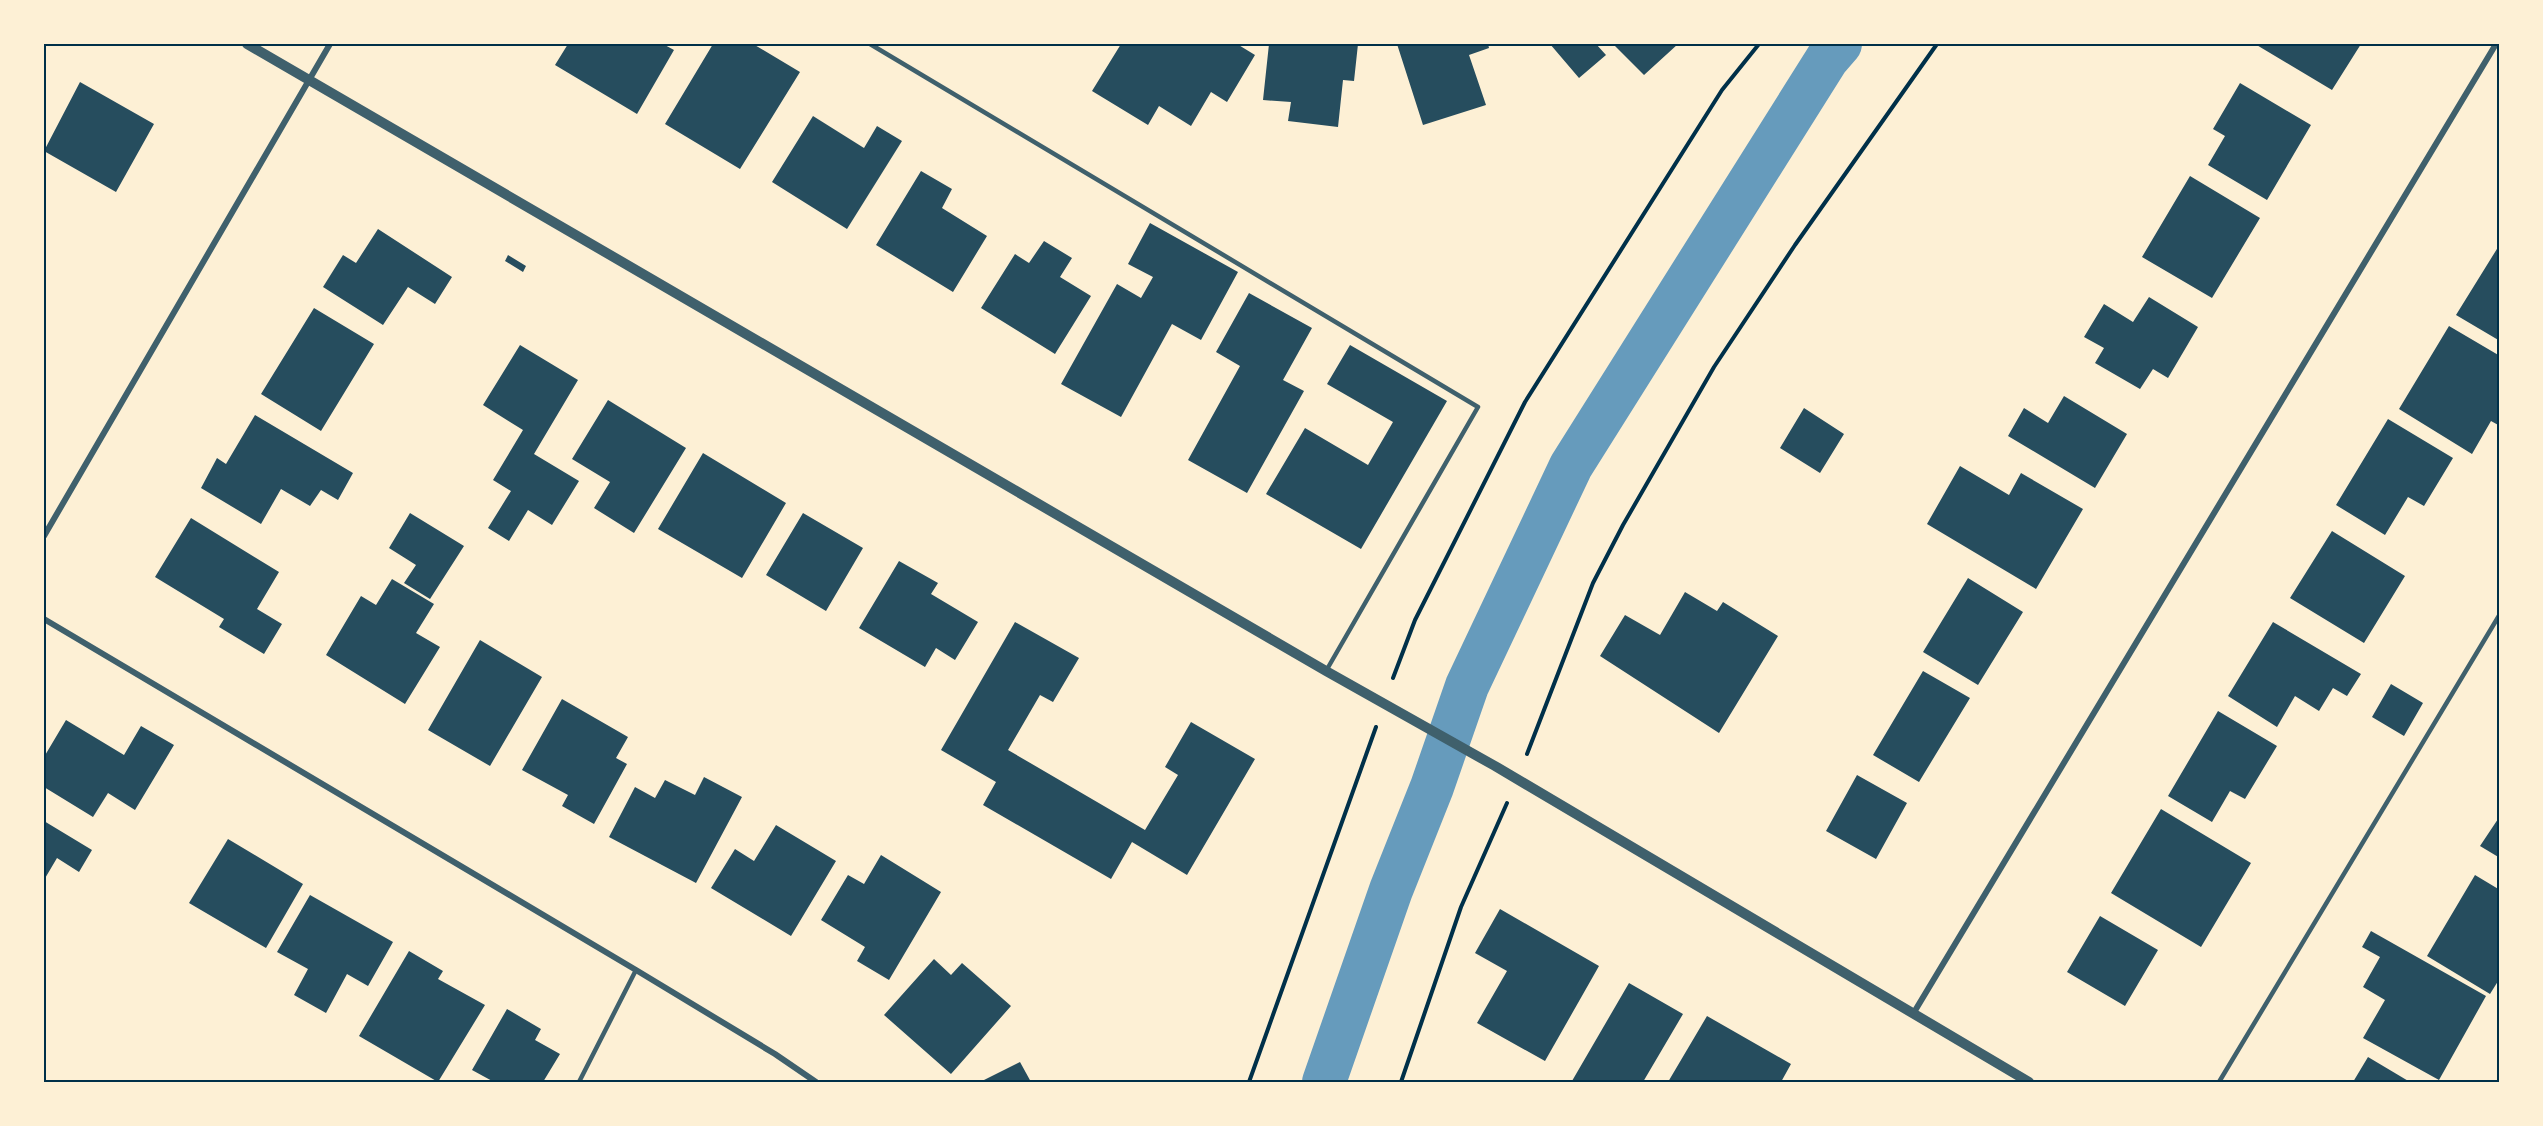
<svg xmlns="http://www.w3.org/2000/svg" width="2543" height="1126" font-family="'PT Sans',sans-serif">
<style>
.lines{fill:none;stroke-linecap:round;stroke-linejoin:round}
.canal{stroke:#669bbc;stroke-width:44}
.building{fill:#264d5e}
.path{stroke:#003049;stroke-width:4}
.service{stroke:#3f606c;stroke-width:4.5}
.minor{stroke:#3f606c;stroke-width:6}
.tertiary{stroke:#3f606c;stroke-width:10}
.neatline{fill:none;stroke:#003049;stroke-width:2}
</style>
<rect width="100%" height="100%" fill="#fdf0d5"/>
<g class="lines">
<path class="canal" d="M1324 1082 1391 890 1432 787 1467 686 1571 466 1827 59 1840 44"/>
</g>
<path class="building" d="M568 44H663L674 50 637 114 555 65Z
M713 44H753L800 72 740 169 665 124Z
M1121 44H1237L1255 55 1227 102 1211 92 1191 126 1159 106 1148 125 1092 91Z
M1269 44H1358L1354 81 1343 80 1338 127 1288 121 1291 102 1263 100Z
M1397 44H1488L1489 48 1469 55 1486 105 1423 125Z
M1550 44H1596L1606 55 1579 78Z
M1613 44H1678L1644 75Z
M2255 44H2361L2332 90Z
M80 82 154 124 116 192 44 151Z
M2240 83 2311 125 2267 200 2208 165 2225 136 2213 129Z
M813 116 864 148 877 126 902 141 847 229 772 182Z
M921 171 952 189 942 208 987 236 953 292 876 245Z
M2190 176 2260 218 2212 298 2142 257Z
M1150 223 1238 272 1201 340 1172 324 1121 417 1061 384 1117 284 1141 298 1153 277 1128 264Z
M378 229 452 277 435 304 408 287 383 325 323 287 343 255 356 263Z
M1044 241 1072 258 1060 277 1091 296 1055 354 981 308 1015 254 1029 263Z
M2500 244V341L2456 315Z
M508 255 526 266 523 272 505 261Z
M1249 293 1312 328 1283 380 1304 391 1247 493 1188 460 1240 366 1216 352Z
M2149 297 2198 327 2168 378 2153 369 2140 389 2095 363 2104 348 2084 337 2104 304 2133 322Z
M314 308 374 344 321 431 261 394Z
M2449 326 2500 356V426L2491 421 2472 454 2399 409Z
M520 345 578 380 534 454 579 481 552 525 528 510 509 541 488 528 511 491 493 480 523 430 483 405Z
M1350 345 1447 401 1361 549 1266 494 1305 428 1368 465 1393 422 1327 384Z
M2064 396 2127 434 2095 488 2008 436 2024 408 2048 423Z
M608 400 686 448 634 533 594 508 610 482 572 459Z
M1804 408 1844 434 1820 473 1780 448Z
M255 415 353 473 338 500 321 490 310 506 281 489 261 524 201 488 217 458 226 464Z
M2388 419 2453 458 2424 506 2408 497 2385 535 2336 505Z
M703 453 786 503 742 578 658 529Z
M1960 466 2009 495 2021 473 2083 509 2036 589 1927 524Z
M410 513 464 546 430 599 404 583 416 565 389 548Z
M803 513 863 548 826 611 766 575Z
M191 518 279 572 257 609 282 624 264 654 219 627 224 619 155 577Z
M2332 531 2405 576 2364 643 2290 598Z
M899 561 938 583 931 594 978 622 955 660 936 648 925 667 859 628Z
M1968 578 2023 612 1978 685 1923 652Z
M392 579 434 604 416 633 440 647 405 704 326 655 361 596 376 605Z
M1685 592 1717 611 1723 602 1778 636 1719 733 1600 656 1625 615 1660 635Z
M1015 622 1079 658 1053 702 1040 695 1008 750 1145 830 1178 775 1165 767 1191 722 1255 759 1187 875 1132 842 1111 879 983 805 996 782 941 750Z
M2273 622 2361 674 2347 696 2333 688 2319 711 2295 696 2277 727 2228 696Z
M480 640 542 677 490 766 428 730Z
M1923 671 1970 698 1919 782 1873 755Z
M2391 684 2423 703 2404 736 2372 717Z
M562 699 628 737 616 758 627 764 594 824 562 806 568 795 522 770Z
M2218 711 2277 746 2245 799 2230 791 2212 822 2168 796Z
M66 720 124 755 141 726 174 745 135 810 108 793 93 817 44 787V757Z
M1857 775 1907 803 1876 859 1826 831Z
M704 777 742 797 696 883 609 837 635 787 655 798 665 780 695 795Z
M2161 809 2251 863 2201 947 2111 893Z
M2500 816V858L2480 846Z
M44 821 92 850 79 872 57 858 44 880Z
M776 825 836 861 791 936 711 888 735 849 754 861Z
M228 839 303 884 266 948 189 903Z
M881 855 941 892 889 980 857 961 865 947 821 920 848 875 864 884Z
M2475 875 2500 890V978L2490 994 2427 956Z
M310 895 393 942 368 986 347 974 326 1013 294 995 308 969 277 952Z
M1500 909 1599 966 1545 1061 1477 1023 1507 971 1475 953Z
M2100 916 2158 950 2125 1006 2067 972Z
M2371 931 2486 996 2439 1080 2363 1038 2385 1000 2363 987 2380 957 2362 947Z
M409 951 443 971 438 979 485 1005 438 1082 359 1036Z
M934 959 951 975 962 963 1011 1006 951 1074 884 1015Z
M1629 983 1683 1014 1643 1082H1575L1572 1081Z
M507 1009 541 1029 535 1040 560 1054 543 1082H494L472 1070Z
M1707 1016 1791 1064 1781 1082H1668Z
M2368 1057 2410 1082H2353Z
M1020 1062 1031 1082H980Z"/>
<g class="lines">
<path class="path" d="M1393 678 1415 620 1525 402 1722 90 1759 44
M1527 754 1593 583 1623 525 1714 367 1795 245 1937 44
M1249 1082 1376 727
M1401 1082 1461 907 1507 803"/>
<path class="service" d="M870 44 1478 407 1326 671
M579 1082 636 970
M2219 1082 2500 614"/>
<path class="minor" d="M44 536 330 44
M44 619 636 970 775 1054 816 1082
M1913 1014 2496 44"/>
<path class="tertiary" d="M247 44 1326 671 1495 766 2029 1082"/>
</g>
<rect width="2543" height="1126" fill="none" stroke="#fdf0d5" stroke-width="90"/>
<rect x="45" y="45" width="2453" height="1036" class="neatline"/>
</svg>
